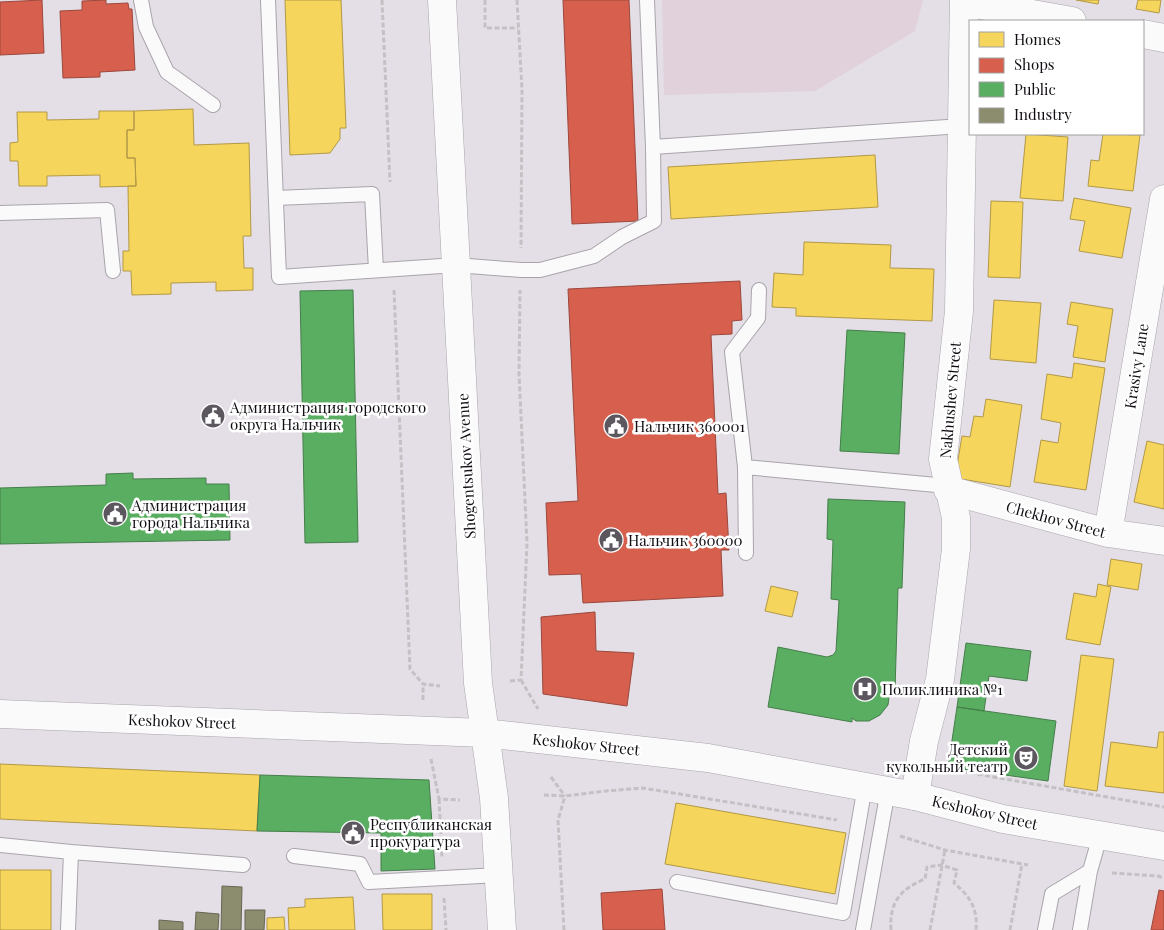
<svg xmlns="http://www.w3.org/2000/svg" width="1164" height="930" font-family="'Playfair Display',serif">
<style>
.industrial{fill:#e1d1db}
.homes{fill:#f6d55c;stroke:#b29946}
.shops{fill:#d6604d;stroke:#9b473c}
.public{fill:#5aae61;stroke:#447e4a}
.industry{fill:#8c8c6e;stroke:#676653}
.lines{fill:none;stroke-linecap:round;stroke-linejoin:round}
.lane-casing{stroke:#a9a4ab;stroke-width:16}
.street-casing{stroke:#a9a4ab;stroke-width:29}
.secondary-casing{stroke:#a9a4ab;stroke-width:29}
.path{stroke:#c3c1c4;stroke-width:3;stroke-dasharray:5 2.5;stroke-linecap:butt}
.lane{stroke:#fbfafb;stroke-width:14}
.street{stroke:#fbfafb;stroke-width:28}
.secondary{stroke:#fbfafb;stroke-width:28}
.labels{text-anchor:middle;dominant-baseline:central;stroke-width:5;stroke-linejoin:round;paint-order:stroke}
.street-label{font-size:15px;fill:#120e14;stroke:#fff}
.poi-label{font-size:15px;fill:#120e14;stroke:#fff;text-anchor:start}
</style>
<rect width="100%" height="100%" fill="#e4dee7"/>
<path class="industrial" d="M662 0H923L915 31 815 91 664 95Z"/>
<path class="homes" d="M285 0H341L346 128H340V139L330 153 290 155Z
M1076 0H1099L1098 4Z
M1138 0H1161L1159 13 1136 9Z
M193 109 194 145 249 143 251 236H243L244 268H253V290L216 291V282L171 283V294L132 295 131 271H123V251H129L128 186H136L135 158H127V130H134V111Z
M99 111H134V130H127V158H135L136 186 100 187V175L47 176V186H19L18 161H10V143L18 142 17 112H47V120L99 119Z
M1026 134 1068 137 1063 201 1020 198Z
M1103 134 1140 135 1133 191 1088 186 1091 160 1099 161Z
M875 155 878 207 671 219 668 167Z
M1074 198 1131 208 1122 258 1079 251 1085 221 1070 219Z
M991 201 1023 202 1020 278 988 277Z
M804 242 891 245 890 268 934 269 932 321 796 316V308L772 307 774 273 803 275Z
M994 300 1041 303 1036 363 990 359Z
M1071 302 1113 309 1105 362 1073 357 1078 326 1067 324Z
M1074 363 1105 368 1086 490 1034 482 1041 440 1058 443 1061 423 1041 419 1047 374 1072 378Z
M986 399 1022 405 1010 487 955 478 962 436 970 437 974 416 983 417Z
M1147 441 1164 445V509L1134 502Z
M1111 559 1142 564 1138 590 1107 585Z
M1098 584 1111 587 1100 645 1066 639 1074 593 1096 597Z
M771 586 798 592 792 617 765 611Z
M1081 655 1114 659 1097 791 1064 786Z
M1159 732H1164V793L1105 786 1111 742 1157 748Z
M0 764 260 775 257 831 0 819Z
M676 803 846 833 835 894 665 864Z
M0 870H51V930H0Z
M382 894H432V930H383Z
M353 897 355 930H289L288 908 305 907V899Z
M284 917 285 930H267V918Z"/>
<path class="shops" d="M42 0 44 53 0 55V2Z
M106 0V4L128 3 129 9H132L135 70 100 72V77L63 78 60 11 82 10V1Z
M563 0H629L638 221 572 224Z
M740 281 742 320 732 321V334L711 335 718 494 726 493 729 550H721L723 596 583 603 581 574 549 575 546 503 578 501 568 289Z
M595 612 596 651 634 653 627 706 543 694 541 617Z
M662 889 665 930H603L601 893Z
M1159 890 1164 891V930H1151Z"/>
<path class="public" d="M353 290 358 542 305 543 300 291Z
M847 330 905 333 899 454 840 451Z
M133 473V479L206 478V484H229L230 540 0 544V488L106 485V474Z
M828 499 905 502 902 588H898L895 691 890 690 888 705 880 715 869 721H856L852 718V722L768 707 778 647 827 657 833 655 836 651 839 600 831 599 833 540 827 539Z
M966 643 1031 651 1027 681 989 676 984 711 957 707Z
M957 707 1056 721 1048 781 948 767Z
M260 775 429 780 435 869 381 871V833L257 831Z"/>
<path class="industry" d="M222 886 242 887 241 930H221Z
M245 910H265L264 930H245Z
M196 912 219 914 218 930H195Z
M159 920 183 922V930H159Z"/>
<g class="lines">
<defs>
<path id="lane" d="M141 0 146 27 167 72 213 105
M268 0 279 277 456 265 521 270H540L594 256 622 237 654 221 653 147 962 126
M647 0 653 147
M276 198 372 194 376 270
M0 213 107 210 113 271
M745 467 732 352 758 318 759 290
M746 553 745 467 947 486
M0 845 71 852 68 930
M71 852 243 865
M294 856 360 864 369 882 499 875
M677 882 843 913 865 786
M863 930 888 790
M1045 930 1052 894 1090 871
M1080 930 1090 871 1100 836"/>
<path id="street" d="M964 2 1072 21
M1143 34 1164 38
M948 490 1108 533 1164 541
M1108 533 1164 199
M915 796 924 741 940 679 956 549V518L943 459 959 311 964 0"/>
<path id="secondary" d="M442 0 478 683 494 798 502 930
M0 714 484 733 708 758 915 796 1003 819 1164 846"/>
</defs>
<use href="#lane" class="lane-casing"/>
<use href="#street" class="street-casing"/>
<use href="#secondary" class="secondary-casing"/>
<path class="path" d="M382 0 390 182
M485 0V28H518
M517 0 522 90 521 248
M394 290 410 669 423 684 440 686
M521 680 538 709
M510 681 521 680 527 543 519 374 520 290
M423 700V684
M431 759 439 799 460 800
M948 769 1164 807
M551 777 565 796
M544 795 565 796 606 791 643 788 837 820
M439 799 442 857
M900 836 945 850 1028 865
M1112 873 1158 876 1164 878
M444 898 446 930
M564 930 558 820 565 796
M891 930C889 903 900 889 925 879L927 867 941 865 957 870 954 883C970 896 978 909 976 930
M930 930 945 850
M1010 930 1022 864"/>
<use href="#lane" class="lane"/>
<use href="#street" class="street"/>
<use href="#secondary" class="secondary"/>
</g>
<defs>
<symbol id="civic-disc" viewBox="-11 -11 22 22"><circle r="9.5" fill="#5c575e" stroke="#fff"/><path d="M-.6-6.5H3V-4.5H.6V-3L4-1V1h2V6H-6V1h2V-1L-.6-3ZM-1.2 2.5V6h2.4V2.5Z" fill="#fff"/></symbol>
<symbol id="hospital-disc" viewBox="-11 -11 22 22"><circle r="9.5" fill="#5c575e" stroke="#fff"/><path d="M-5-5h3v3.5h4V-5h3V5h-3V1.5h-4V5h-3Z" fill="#fff"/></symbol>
<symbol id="theatre-disc" viewBox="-11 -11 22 22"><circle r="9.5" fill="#5c575e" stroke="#fff"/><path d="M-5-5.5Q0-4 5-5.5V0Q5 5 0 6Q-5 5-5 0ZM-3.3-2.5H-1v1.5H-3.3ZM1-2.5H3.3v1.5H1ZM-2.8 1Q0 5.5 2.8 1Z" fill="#fff"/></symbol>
</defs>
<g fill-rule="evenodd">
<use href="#civic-disc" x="199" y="402" width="28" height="28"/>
<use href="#civic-disc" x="602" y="412" width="28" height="28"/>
<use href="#civic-disc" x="101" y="500" width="28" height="28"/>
<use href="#civic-disc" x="597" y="526" width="28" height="28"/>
<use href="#hospital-disc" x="851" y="675" width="28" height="28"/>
<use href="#theatre-disc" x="1012" y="744" width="28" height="28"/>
<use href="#civic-disc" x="339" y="819" width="28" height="28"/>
</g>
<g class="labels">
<g class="street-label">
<text transform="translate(1136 366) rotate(-81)">Krasivy Lane</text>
<text transform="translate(950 400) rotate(-85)">Nakhushev Street</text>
<text transform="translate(466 466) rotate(-93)">Shogentsukov Avenue</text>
<text transform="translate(1056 519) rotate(15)">Chekhov Street</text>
<text transform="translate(182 721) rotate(2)">Keshokov Street</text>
<text transform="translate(586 744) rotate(6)">Keshokov Street</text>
<text transform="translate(985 812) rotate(13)">Keshokov Street</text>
</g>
<g class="poi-label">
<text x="230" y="407">Администрация городского<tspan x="230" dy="17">округа Нальчик</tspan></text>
<text x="634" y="426">Нальчик 360001</text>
<text x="132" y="505">Администрация<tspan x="132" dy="17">города Нальчика</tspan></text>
<text x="628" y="540">Нальчик 360000</text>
<text x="882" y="689">Поликлиника №1</text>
<text x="1008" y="749" text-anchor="end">Детский<tspan x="1008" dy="17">кукольный театр</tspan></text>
<text x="370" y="824">Республиканская<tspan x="370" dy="17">прокуратура</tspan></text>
</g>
</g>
<rect x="969" y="20" width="175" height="115" fill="#ffffff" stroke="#a09fa1"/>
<rect x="979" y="32" width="25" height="15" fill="#f6d55c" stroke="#a09fa1"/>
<text x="1014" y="45" font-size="15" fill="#120e14">Homes</text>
<rect x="979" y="58" width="25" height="15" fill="#d6604d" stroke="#a09fa1"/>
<text x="1014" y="70" font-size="15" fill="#120e14">Shops</text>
<rect x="979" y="82" width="25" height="15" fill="#5aae61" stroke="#a09fa1"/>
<text x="1014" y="95" font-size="15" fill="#120e14">Public</text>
<rect x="979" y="108" width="25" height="15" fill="#8c8c6e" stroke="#a09fa1"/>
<text x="1014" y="120" font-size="15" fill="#120e14">Industry</text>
</svg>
